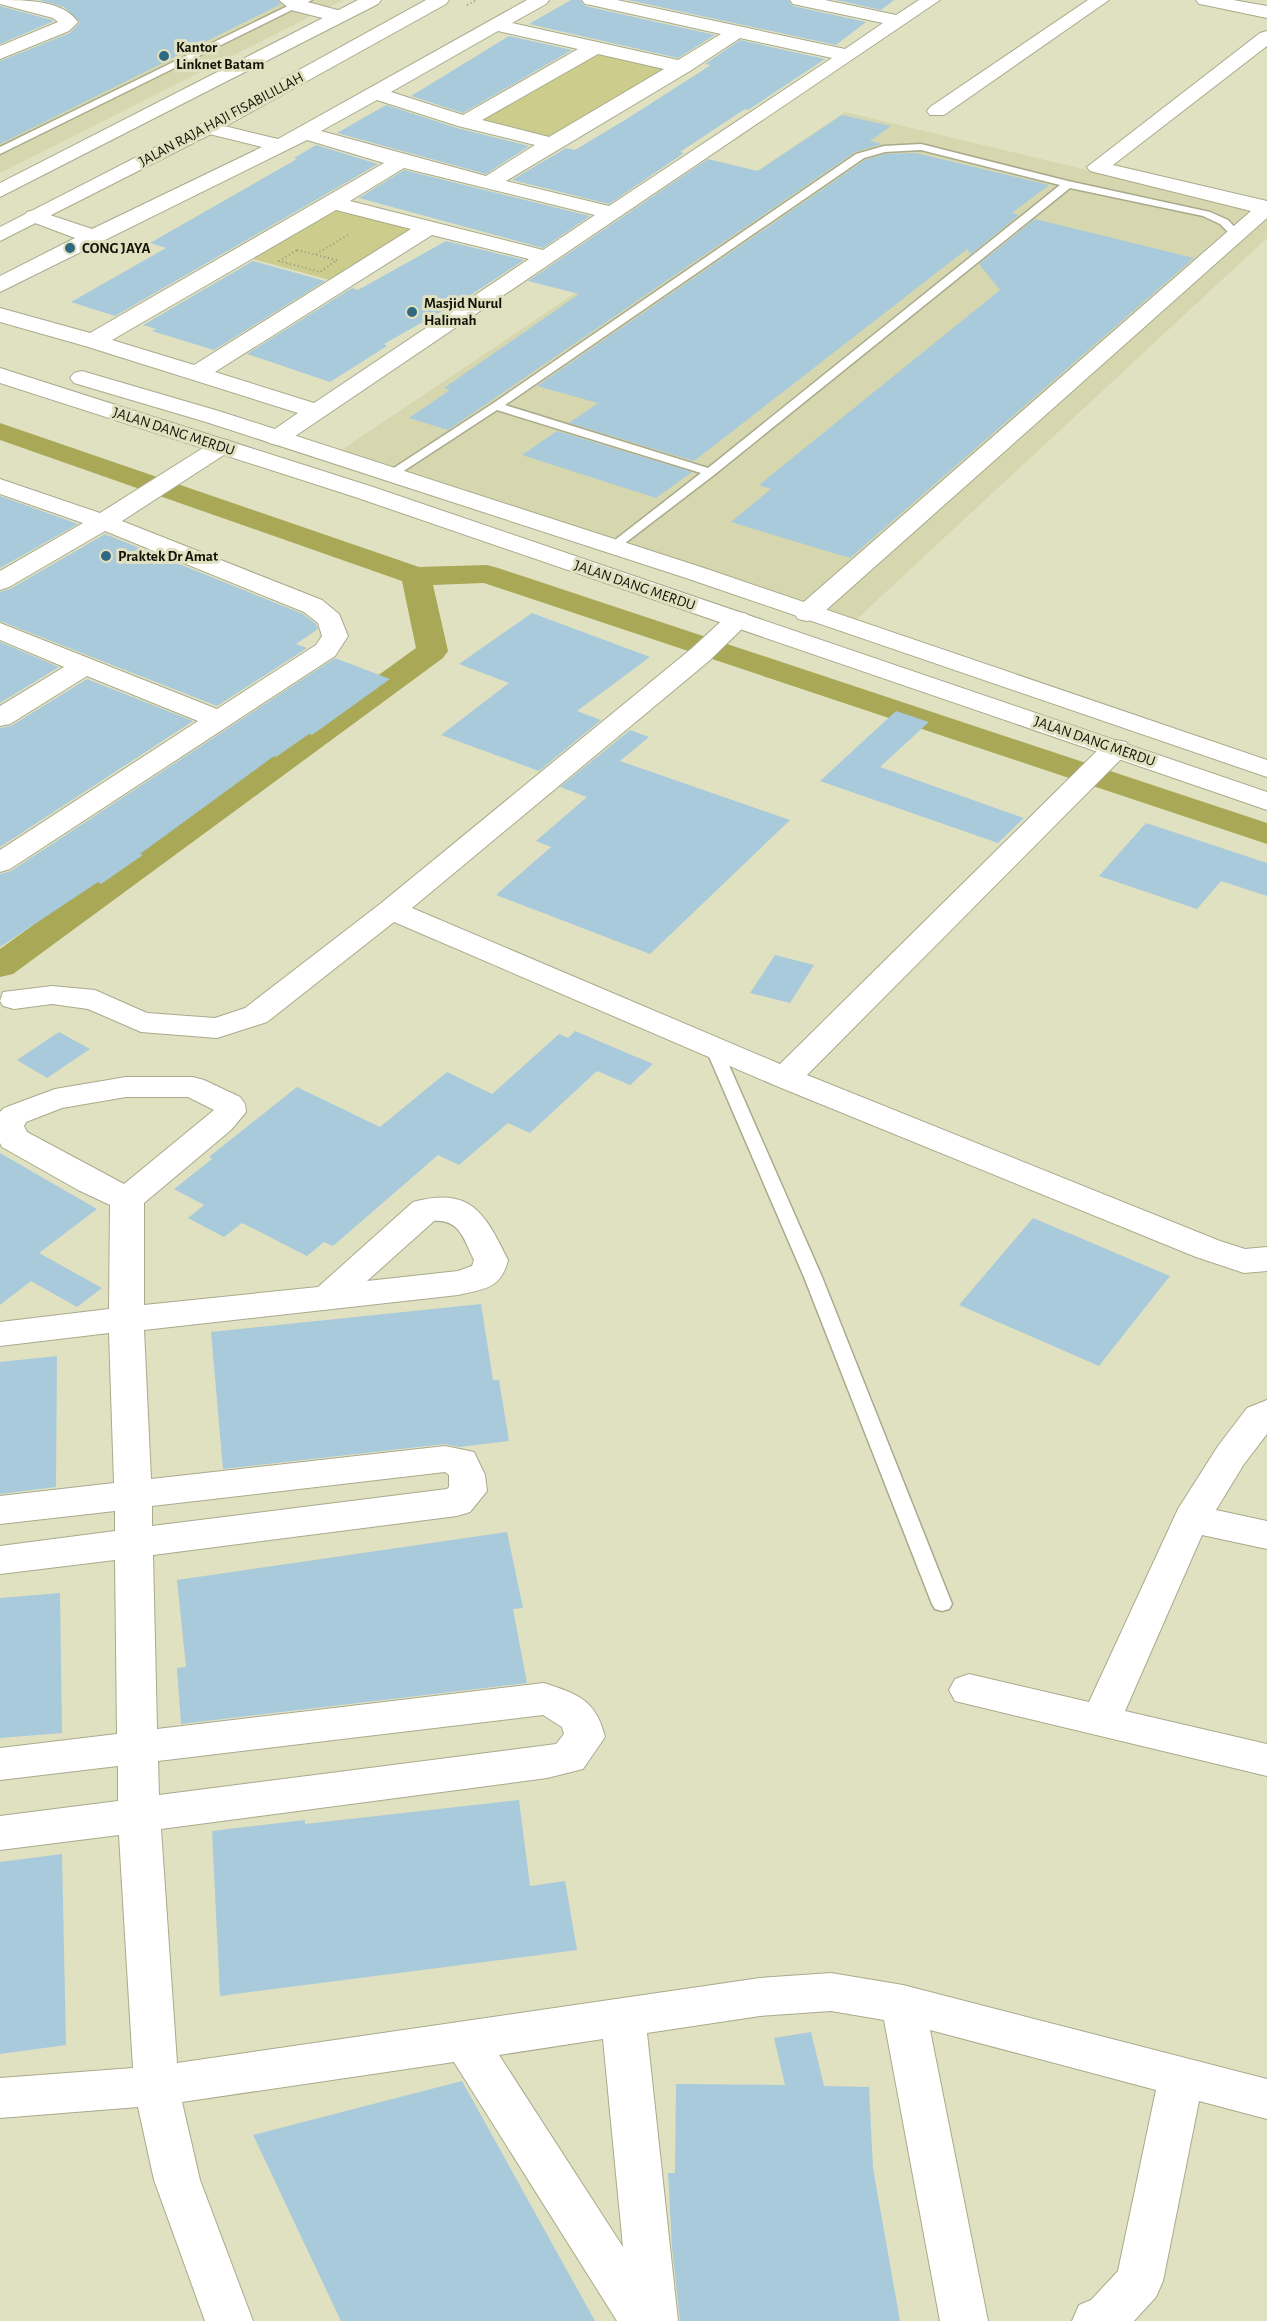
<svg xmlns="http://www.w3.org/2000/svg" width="1267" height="2321" font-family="'Alegreya Sans',sans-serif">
<rect width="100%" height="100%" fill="#e0e1c1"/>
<!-- built -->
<g fill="#d6d7af">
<polygon points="218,0 343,0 0,173 0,104"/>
<polygon points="845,112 1267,213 1267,238 845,630 340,451"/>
</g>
<!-- green -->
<g fill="#cccd8c">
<polygon points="596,47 683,67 550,143 465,122"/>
<polygon points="333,203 428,228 340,283 242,256"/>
</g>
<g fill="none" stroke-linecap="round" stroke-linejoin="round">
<!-- canal -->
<polygon fill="#a8a857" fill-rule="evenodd" points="0,423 419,567 487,565 498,568 1267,823 1267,844 484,583 433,585 448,651 443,658 13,974 0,977 0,949 416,648 402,581 0,440"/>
</g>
<!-- building -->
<g fill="#a9cadb">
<polygon points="39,0 277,0 281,4 0,144 0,61 70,33 80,22 64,7"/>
<polygon points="571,0 580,0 585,6 715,35 678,58 529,24"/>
<polygon points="628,0 788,0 793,6 866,22 836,45"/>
<polygon points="836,0 894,0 881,10"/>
<polygon points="0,6 52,20 54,21 0,44"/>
<polygon points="509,36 572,50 463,113 411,96"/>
<polygon points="740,40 825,59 748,110 745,109 680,152 684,153 609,204 512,180 566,148 575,150 625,120 711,65 705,64"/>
<polygon points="386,105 457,128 529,146 486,174 337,133"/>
<polygon points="842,115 891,126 870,141 882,144 855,152 448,430 409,418 450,390 444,388 579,294 528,281 708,159 758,171"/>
<polygon points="316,145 378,164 115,316 71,302 166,248 150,243 297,159 294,158"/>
<polygon points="916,153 1049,185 1012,213 1019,215 971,254 967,249 694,461 569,423 598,403 537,386 865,160 885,154"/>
<polygon points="404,170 590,216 543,248 359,198"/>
<polygon points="1035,219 1194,258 850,558 731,522 771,489 759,485 1000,290 979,264"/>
<polygon points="446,241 524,260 472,294 384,344 387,346 330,382 247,354 352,288 358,290"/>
<polygon points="253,261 325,281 214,350 152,331 156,329 143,325"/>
<polygon points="557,431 692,472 656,498 522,455"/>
<polygon points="0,496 78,524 0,568"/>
<polygon points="105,534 303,614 316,624 318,629 296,644 307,648 217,706 0,621 0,592 10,589"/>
<polygon points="532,613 650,657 577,711 601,720 539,771 441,735 509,683 459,664"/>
<polygon points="0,642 59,667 0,703"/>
<polygon points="335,658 390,679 312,735 309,734 276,757 274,756 140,854 143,855 101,884 98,882 0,947 0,874 11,871"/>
<polygon points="87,679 193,721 0,847 0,728 11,726"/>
<polygon points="896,711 929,722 880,767 1024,818 998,843 820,781"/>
<polygon points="630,730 649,737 620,761 790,820 650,954 496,895 551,847 536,841 587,797 560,787"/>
<polygon points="1146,823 1267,863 1267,896 1221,881 1197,909 1099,876"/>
<polygon points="775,955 814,965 790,1003 750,993"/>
<polygon points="575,1031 653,1064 630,1085 597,1071 530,1133 508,1123 459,1165 438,1155 333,1246 324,1242 307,1256 242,1223 224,1237 188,1218 204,1205 174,1189 212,1159 209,1157 297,1087 380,1127 447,1072 492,1094 559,1034 568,1038"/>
<polygon points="59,1032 90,1049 47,1078 17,1060"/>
<polygon points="0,1153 97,1209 39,1253 102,1288 77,1307 31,1281 0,1305"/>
<polygon points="1033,1218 1170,1276 1099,1366 959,1305"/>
<polygon points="481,1304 493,1380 499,1380 509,1441 459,1447 445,1444 223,1469 211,1332"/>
<polygon points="57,1356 56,1487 0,1494 0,1362"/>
<polygon points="507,1532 523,1608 513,1609 527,1683 181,1724 177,1668 186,1667 177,1580"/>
<polygon points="60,1593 62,1733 0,1738 0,1598"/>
<polygon points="519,1800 530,1886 565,1881 577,1950 220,1996 212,1831 305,1820 305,1824"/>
<polygon points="62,1854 66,2045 0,2054 0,1862"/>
<polygon points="811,2032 824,2086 869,2087 873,2168 900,2321 680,2321 672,2247 668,2173 675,2173 676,2084 785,2085 774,2038"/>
<polygon points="462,2081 595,2321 341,2321 253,2135"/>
</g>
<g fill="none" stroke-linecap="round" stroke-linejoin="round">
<!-- service casing -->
<g stroke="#a9aa8b" stroke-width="3">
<g id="service">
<polygon points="300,0 312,0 0,154 0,147"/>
<path d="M921,144L1068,181L1210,212L1228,220L1241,234L1240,236H1232L1220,224L1203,216L1070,188L714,475L616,550H608L606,547L701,473L497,410L393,478H385L383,475L492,404L856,154L884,146ZM921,150L1060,185L708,468L505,405L864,158L885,152Z"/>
<polygon points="713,1042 721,1047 822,1277 952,1604 949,1609 942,1611 935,1609 932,1604 804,1277 705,1047"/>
</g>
</g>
<!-- minor casing -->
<g stroke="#a9aa8b" stroke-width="2">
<g id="minor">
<path d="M0,0C25,0 63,0 78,22L69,31L0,59V46L58,22L53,18L0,4Z"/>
<polygon points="279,0 300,0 345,12 347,16 345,20 338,22 291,10"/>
<path d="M527,0H549L546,4L512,23L678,60L721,34L591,5L585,4L582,0H617L845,49L883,23L793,4L790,0H825L896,15L919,0H940L285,443L277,445L269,443L265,438L269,433L298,413L85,346L0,322V308L90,333L384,163L307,140L0,292V276L75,238L27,220L24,216L27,212L34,210L41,212L92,229L262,147L201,132L198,128L201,124L208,122L278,139ZM498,31L578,49L463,115L391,92ZM740,38L832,58L609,206L506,181L690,71ZM598,54L664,69L549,137L482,120ZM377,100L458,126L535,145L486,176L321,131ZM404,168L595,215L543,250L350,201ZM336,210L411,229L194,365L112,340ZM432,235L529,259L314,403L215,372Z"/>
<polygon points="1088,0 1109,0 944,115 930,115 927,111 930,107"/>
<polygon points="1196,0 1233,0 1267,6 1267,18 1205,5 1199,4"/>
<polygon points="1267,31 1267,46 1113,165 1267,201 1267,218 816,619 807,621 798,619 794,613 798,607 1251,211 1090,171 1087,167 1260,33"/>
<polygon points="222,439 230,441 234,446 230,451 122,521 322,600 339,614 348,636 335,656 10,869 0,872 0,850 198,721 87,676 10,724 0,726 0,706 64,667 0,640 0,623 217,709 316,645 322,636 318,623 304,612 105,531 9,587 0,590 0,571 83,523 0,494 0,479 100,513 214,441"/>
<polygon points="738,612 747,614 751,620 709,661 412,908 780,1064 1106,742 1116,740 1126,742 1130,748 1126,754 807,1075 1220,1241 1245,1249 1267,1247 1267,1271 1244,1273 1196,1257 774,1085 394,922 267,1022 217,1038 141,1032 88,1009 52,1004 14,1009 3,1006 0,1001 3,992 52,986 95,990 147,1013 215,1018 245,1008 380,904 691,649 729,614"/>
<path d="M126,1077H193L204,1080L240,1097L245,1104L246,1112L231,1130L144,1203V1305L318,1287L413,1202C472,1186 485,1214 508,1260C501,1289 484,1289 458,1295L144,1330L151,1479L445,1446L474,1452L485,1475L487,1491L470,1512L457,1516L153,1555L157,1729L544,1683C578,1694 596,1700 605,1737L583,1769L547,1778L161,1829L177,2063L760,1978L831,1973L903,1985L1267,2079V2119L1199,2101L1163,2281L1156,2297L1134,2321H1072L1079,2305L1091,2300L1118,2271L1156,2090L930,2030L988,2321H940L884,2020L831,2011L760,2016L647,2033L678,2321H617L454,2062L182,2102L200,2180L253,2321H205L154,2180L138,2107L0,2118V2078L133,2068L119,1835L0,1850V1816L118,1801V1766L0,1780V1748L117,1734L115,1560L0,1574V1546L115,1531V1511L0,1524V1496L114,1483L109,1333L0,1346V1322L109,1309L110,1205L78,1190L2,1147L0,1143V1112L4,1108L55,1089ZM126,1097H188L214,1110L124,1184L27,1132L24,1126L26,1122L62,1108ZM434,1221C460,1219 464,1240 474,1260L472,1266L458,1271L367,1281ZM445,1472L449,1475V1487L447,1489L152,1526V1506ZM543,1715L562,1727L564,1734L556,1744L159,1795L158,1761ZM603,2039L623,2247L499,2055Z"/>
<polygon points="1267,1400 1267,1434 1244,1464 1216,1510 1267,1521 1267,1549 1202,1535 1125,1711 1267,1744 1267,1776 955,1701 949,1690 955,1679 969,1674 1089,1702 1178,1509 1218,1446 1247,1408"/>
</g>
</g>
<!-- secondary casing -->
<g stroke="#a9aa8b" stroke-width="2">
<g id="secondary">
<polygon points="0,368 373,487 1267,792 1267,810 355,497 0,383"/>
<polygon points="82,371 222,412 704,568 1267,760 1267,777 686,578 206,422 74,383 70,378 74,373"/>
</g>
</g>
<!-- primary casing -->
<g stroke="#a9aa8b" stroke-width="2">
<g id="primary">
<polygon points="358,0 381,0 378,4 0,197 0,183"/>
<polygon points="426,0 449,0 446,4 215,132 0,241 0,227 201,124"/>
</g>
</g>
<!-- path -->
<g stroke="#97987f" stroke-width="2" stroke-dasharray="1 3" stroke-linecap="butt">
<polyline points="467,5 477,0"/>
<polygon points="297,250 337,260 320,272 279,261"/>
<polyline points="316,254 348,235"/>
</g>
<!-- service -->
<use href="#service" fill="#fff" fill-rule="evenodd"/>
<!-- minor -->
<use href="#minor" fill="#fff" fill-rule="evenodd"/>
<!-- secondary -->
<use href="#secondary" fill="#fff" fill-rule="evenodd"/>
<!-- primary -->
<use href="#primary" fill="#fff" fill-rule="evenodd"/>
</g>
<!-- markers -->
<g fill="#306882" stroke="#e0e1c1" stroke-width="2">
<circle cx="164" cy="56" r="6"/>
<circle cx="70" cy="248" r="6"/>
<circle cx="412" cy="312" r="6"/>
<circle cx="106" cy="556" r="6"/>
</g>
<g text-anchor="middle" stroke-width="6" stroke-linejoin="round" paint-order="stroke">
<!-- far-poi labels -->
<g font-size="15" font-weight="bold" fill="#131308" stroke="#e0e1c1" text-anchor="start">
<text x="176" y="52">Kantor<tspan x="176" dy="17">Linknet Batam</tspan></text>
<text x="82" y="253">CONG JAYA</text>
<text x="424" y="308">Masjid Nurul<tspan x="424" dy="17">Halimah</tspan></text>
<text x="118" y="561">Praktek Dr Amat</text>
</g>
<!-- far-street labels -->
<g font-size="15" fill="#131308" stroke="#e0e1c1">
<text transform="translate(221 119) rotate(-28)" y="5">JALAN RAJA HAJI FISABILILLAH</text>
<text transform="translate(174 431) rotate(18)" y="5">JALAN DANG MERDU</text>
<text transform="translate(635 585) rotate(19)" y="5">JALAN DANG MERDU</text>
<text transform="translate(1095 741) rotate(19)" y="5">JALAN DANG MERDU</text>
</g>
</g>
</svg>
